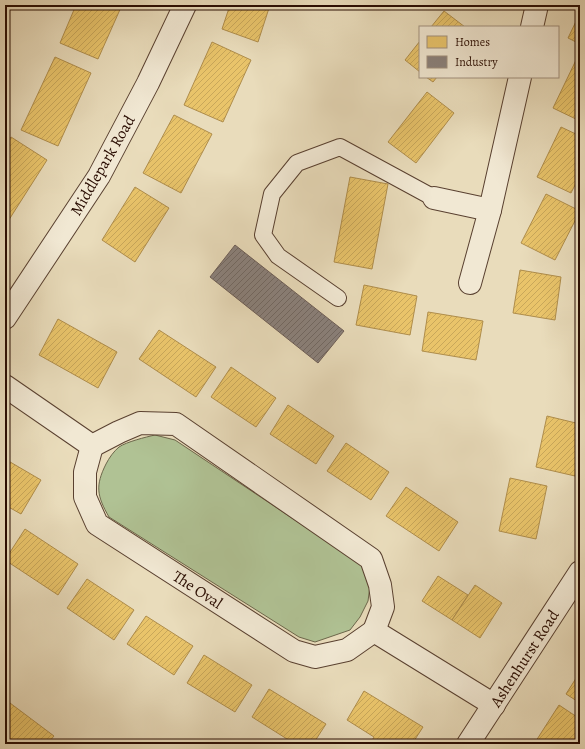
<svg xmlns="http://www.w3.org/2000/svg" width="585" height="749" font-family="Alegreya,serif">
<defs>
<pattern id="homes-hatch" width="6" height="6" patternUnits="userSpaceOnUse"><rect width="6" height="6" fill="#e9c46a"/><path d="M-1 1l2-2M0 6l6-6M5 7l2-2" fill="none" stroke="#c8a75a"/></pattern>
<pattern id="industry-hatch" width="6" height="6" patternUnits="userSpaceOnUse"><rect width="6" height="6" fill="#8a817c"/><path d="M-1 1l2-2M0 6l6-6M5 7l2-2" fill="none" stroke="#716863"/></pattern>
</defs>
<rect width="100%" height="100%" fill="#e9dcbb"/>
<filter id="stains"><feTurbulence type="fractalNoise" baseFrequency=".005" numOctaves="4"/><feColorMatrix values="0 0 0 0 .2 0 0 0 0 .09 0 0 0 0 .02 0 0 0 .5 -.17"/></filter>
<radialGradient id="worn" r=".72"><stop offset=".6" stop-color="#630" stop-opacity="0"/><stop offset="1" stop-color="#630" stop-opacity=".3"/></radialGradient>
<!-- green -->
<path fill="#b0c294" stroke="#6c674b" d="M155,435L175,440L364,566L370,586L368,601L360,617L350,630L315,642L299,637L109,517C97,496 95,486 106,464C109,458 114,451 119,447C126,442 146,437 155,435Z"/>
<!-- homes -->
<g fill="url(#homes-hatch)" stroke="#af8d4b">
<polygon points="76,5 122,5 98,59 60,43"/>
<polygon points="230,5 270,5 258,42 222,29"/>
<polygon points="444,11 465,27 431,27"/>
<polygon points="580,13 580,44 568,38"/>
<polygon points="420,41 420,72 405,60"/>
<polygon points="212,42 251,60 223,122 184,105"/>
<polygon points="55,57 91,73 58,146 21,130"/>
<polygon points="577,58 580,59 580,121 553,108"/>
<polygon points="426,77 437,77 433,82"/>
<polygon points="427,92 454,113 416,163 388,142"/>
<polygon points="174,115 212,134 181,193 143,173"/>
<polygon points="561,127 580,136 580,175 571,193 537,177"/>
<polygon points="11,137 47,160 5,226 5,147"/>
<polygon points="350,177 388,184 372,269 334,262"/>
<polygon points="135,187 169,208 135,262 102,240"/>
<polygon points="546,194 580,211 555,260 521,243"/>
<polygon points="520,270 561,277 555,320 513,313"/>
<polygon points="364,285 417,296 410,335 356,325"/>
<polygon points="428,312 483,321 476,360 422,351"/>
<polygon points="58,319 117,352 98,388 39,355"/>
<polygon points="159,330 216,367 196,397 139,359"/>
<polygon points="231,367 276,398 256,427 211,397"/>
<polygon points="580,390 580,406 576,405"/>
<polygon points="288,405 334,436 316,464 270,434"/>
<polygon points="547,416 580,424 580,452 575,476 536,467"/>
<polygon points="346,443 389,472 371,500 327,471"/>
<polygon points="5,459 41,480 21,514 5,505"/>
<polygon points="510,478 547,486 536,539 499,531"/>
<polygon points="406,487 458,522 439,551 386,516"/>
<polygon points="25,529 78,564 58,595 5,560"/>
<polygon points="438,576 468,595 452,620 422,601"/>
<polygon points="87,579 134,610 114,640 67,608"/>
<polygon points="475,585 502,603 480,638 452,620"/>
<polygon points="146,616 193,646 174,675 127,644"/>
<polygon points="204,655 252,685 235,712 187,683"/>
<polygon points="580,672 580,703 566,694"/>
<polygon points="269,689 326,724 313,744 295,744 252,717"/>
<polygon points="364,691 423,727 412,744 370,744 374,737 347,720"/>
<polygon points="10,703 54,736 47,744 6,744 5,743 5,709"/>
<polygon points="559,705 580,719 580,738 576,744 534,744"/>
</g>
<!-- industry -->
<polygon fill="url(#industry-hatch)" stroke="#6d5e57" points="235,245 344,331 318,363 210,277"/>
<g fill="none" stroke-linecap="round" stroke-linejoin="round">
<!-- service casing -->
<g stroke="#594030" stroke-width="18">
<polyline id="service" points="338,298 278,256 263,235 272,194 297,163 340,147 434,198"/>
</g>
<!-- minor casing -->
<g stroke="#594030" stroke-width="24">
<g id="minor">
<polyline points="532,27 537,5"/>
<polyline points="434,198 490,210"/>
<polyline points="470,283 490,210 520,77"/>
<polyline points="5,318 99,176 148,83 185,5"/>
<polyline points="5,386 92,446 119,432 140,423 176,424 371,559 380,585 383,607 374,631 494,705"/>
<polyline points="92,446 85,472 85,497 97,524 294,651 315,657 347,650 374,631"/>
<polyline points="468,744 580,572"/>
</g>
</g>
<!-- service -->
<use href="#service" stroke="#f1e8d3" stroke-width="16"/>
<!-- minor -->
<use href="#minor" stroke="#f1e8d3" stroke-width="22"/>
</g>
<g text-anchor="middle" stroke-width="4" stroke-linejoin="round" paint-order="stroke">
<!-- street labels -->
<g font-size="16" fill="#290c02" stroke="#f1e8d3">
<text transform="translate(102 165) rotate(-60)" y="6">Middlepark Road</text>
<text transform="translate(198 589) rotate(33)" y="6">The Oval</text>
<text transform="translate(524 658) rotate(-57)" y="6">Ashenhurst Road</text>
</g>
</g>
<!-- margin -->
<rect width="585" height="749" fill="none" stroke="#e9dcbb" stroke-width="20"/>
<rect x="6" y="6" width="573" height="737" fill="none" stroke="#290c02" stroke-width="2"/>
<rect x="10" y="10" width="565" height="729" fill="none" stroke="#290c02"/>
<!-- legend -->
<rect x="419" y="26" width="140" height="52" fill="#f1e8d3" stroke="#a1907f"/>
<rect x="427" y="36" width="20" height="12" fill="#e9c46a" stroke="#a1907f"/>
<text x="455" y="46" font-size="12" fill="#290c02">Homes</text>
<rect x="427" y="56" width="20" height="12" fill="#8a817c" stroke="#a1907f"/>
<text x="455" y="66" font-size="12" fill="#290c02">Industry</text>
<rect width="100%" height="100%" filter="url(#stains)"/>
<rect width="100%" height="100%" fill="url(#worn)"/>
</svg>
